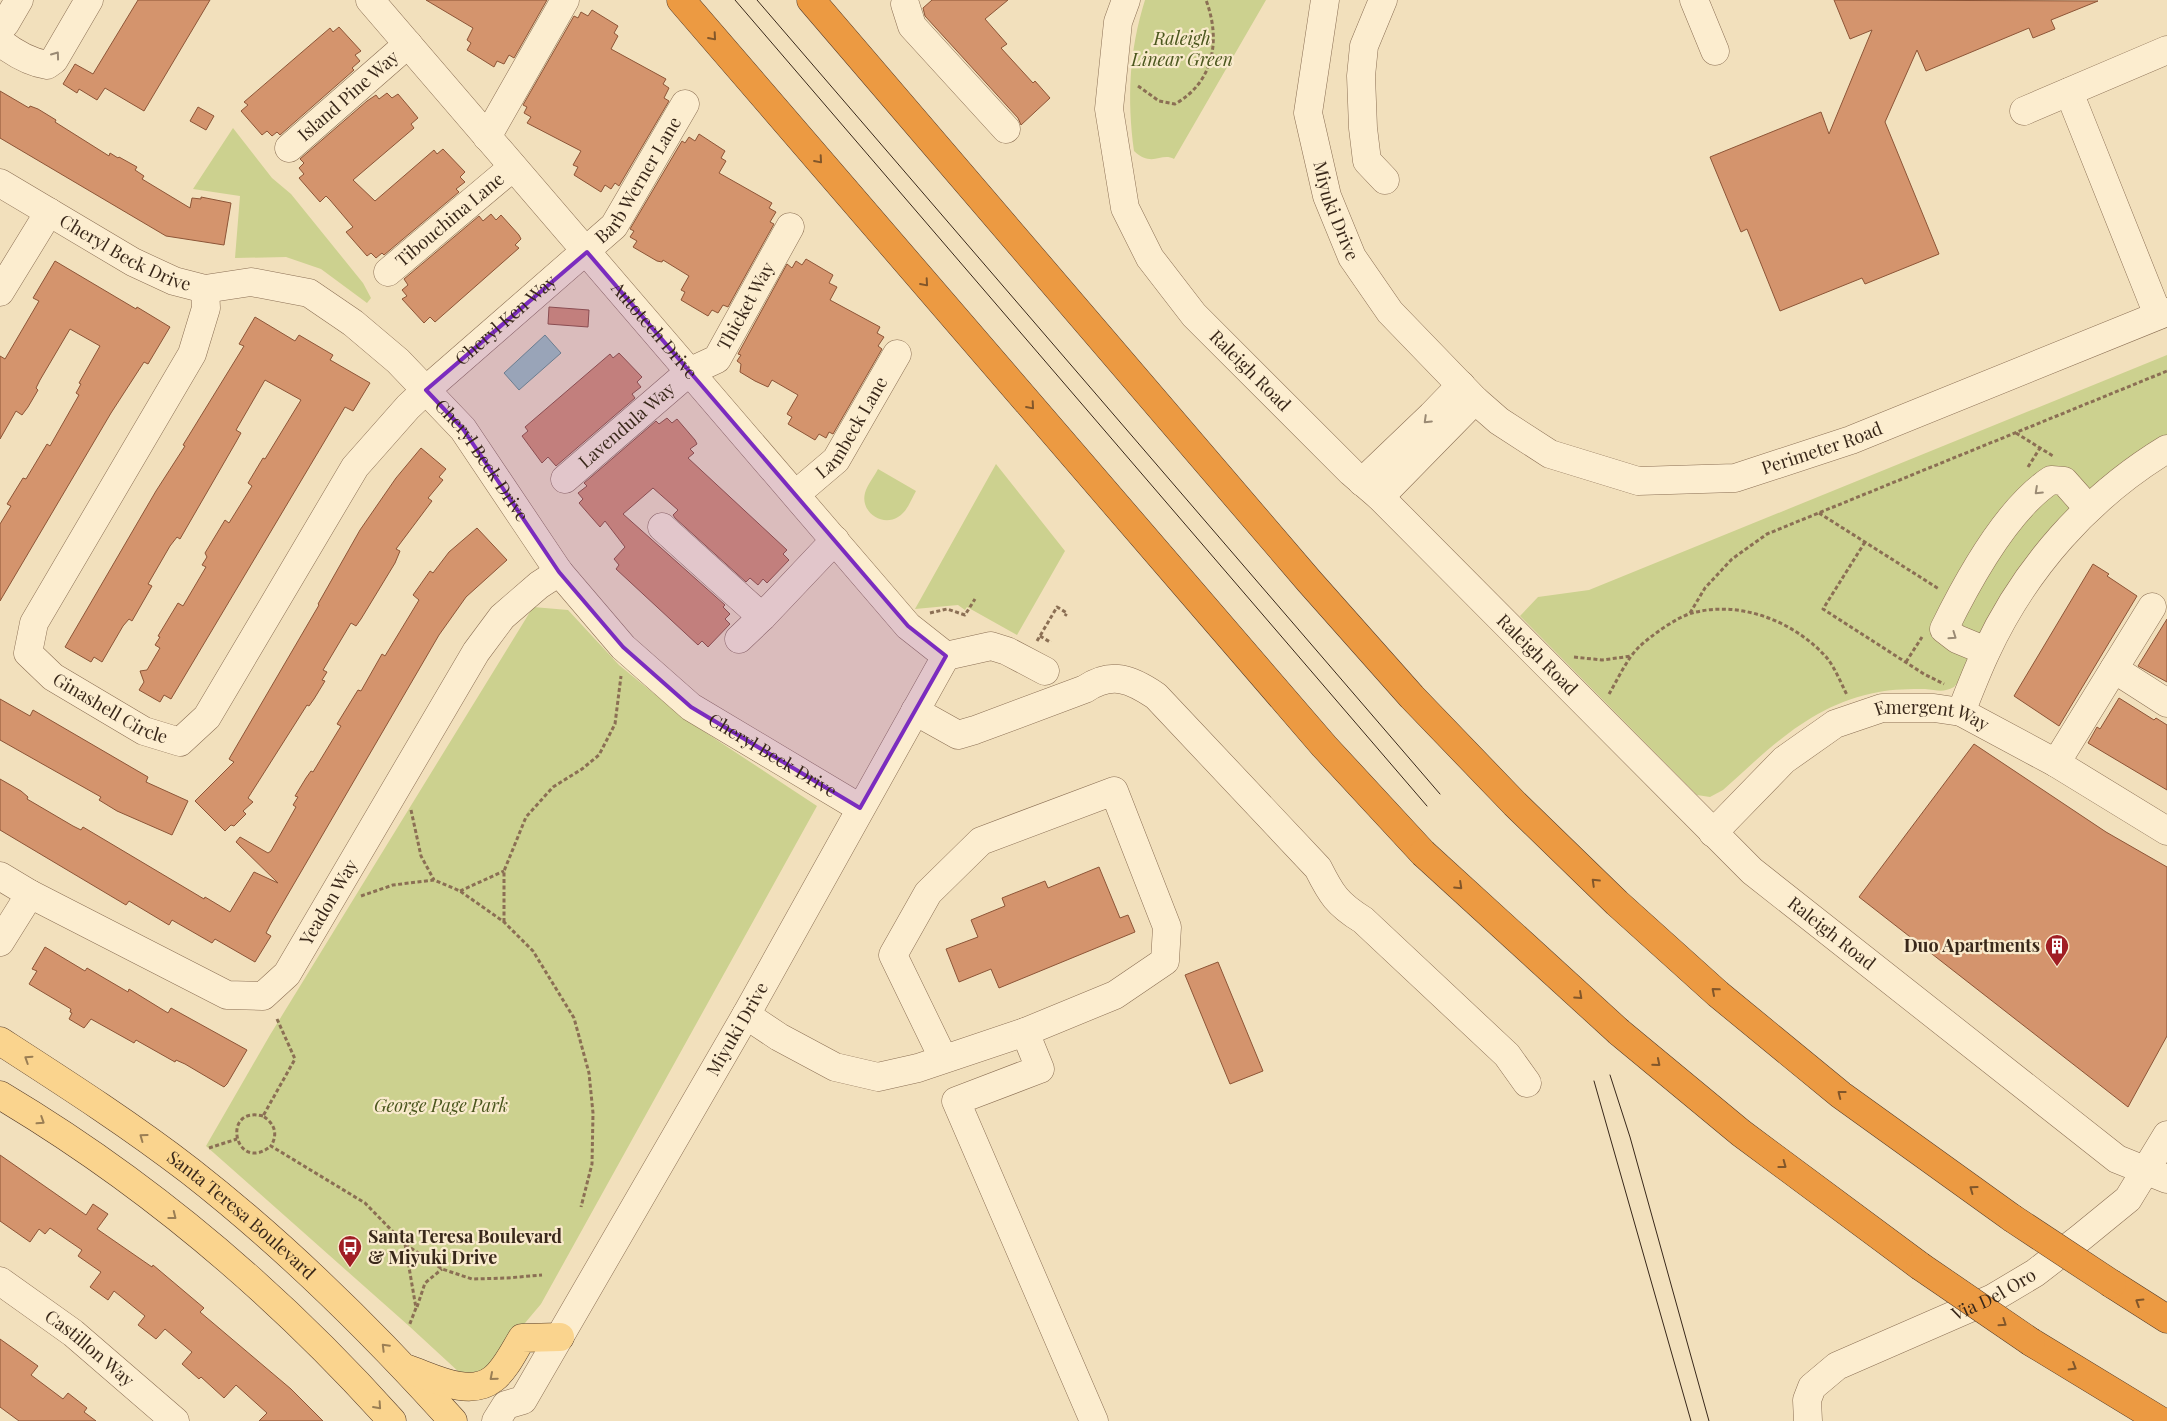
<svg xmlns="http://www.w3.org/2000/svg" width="2167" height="1421" font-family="'Playfair Display',serif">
<rect width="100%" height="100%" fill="#f2e0bc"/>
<!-- green -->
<g fill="#ccd18f">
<path d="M1145,0H1266L1174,159C1161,152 1152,168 1134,151C1127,98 1129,51 1145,0Z"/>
<polygon points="233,128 272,178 291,194 363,283 371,298 367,303 321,269 286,257 235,258 240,196 193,189"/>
<path d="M2167,355V438L2151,448L1954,687C1943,693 1937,690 1925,689C1910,689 1893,689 1879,692C1812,704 1771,747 1723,790L1710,797L1697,795L1520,616L1538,597L1589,590Z"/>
<polygon points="996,464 1065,551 1017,635 967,607 965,610 958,605 915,609"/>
<path d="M878,469L916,491C911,500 907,512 898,517C882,527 860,512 865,493C867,485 874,477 878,469Z"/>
<polygon points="533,607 568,610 619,665 685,719 817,806 541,1304 473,1385 409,1326 206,1146 270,1035"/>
</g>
<!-- water -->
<polygon fill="#a0c2b7" stroke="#679185" points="545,335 561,353 519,390 504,373"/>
<!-- building -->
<g fill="#d4946d" stroke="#8d5537">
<polygon points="138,0 210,0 144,111 105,88 97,100 79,89 77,93 63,84 75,64 93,74"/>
<polygon points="426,0 547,0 514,58 509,55 504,64 497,61 494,67 467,50 471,43 467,40 473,28"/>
<polygon points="932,0 1008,0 985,19 1007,44 1001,48 1033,83 1035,81 1050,98 1021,125 1018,118 925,16 923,8"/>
<polygon points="1834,0 2098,1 2051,20 2055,29 2033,38 2029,28 1926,71 1917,50 1885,122 1939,254 1865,284 1862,278 1780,311 1747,229 1741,232 1710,157 1821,112 1829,134 1872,30 1850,39"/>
<polygon points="592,10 618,26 614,33 618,36 611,49 666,79 663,84 669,88 664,98 669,101 619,186 615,183 611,189 605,185 601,192 574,175 578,167 573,165 581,151 527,123 531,117 524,113 527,107 523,105 574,16 578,18 581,12 588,16"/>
<polygon points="339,27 361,51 355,55 360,61 352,68 354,70 280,135 277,132 272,136 267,131 262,135 241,111 248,105 244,102 330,28 333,32"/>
<polygon points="0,91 29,108 30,106 38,109 56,120 55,122 109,156 110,153 118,158 119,157 137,167 135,170 144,176 142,179 190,208 192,198 201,199 201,197 231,203 224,245 166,236 0,138"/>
<polygon points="387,93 392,98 398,94 409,107 418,118 411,124 414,128 353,180 375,201 434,150 437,154 443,149 465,172 460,177 465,182 456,189 459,192 384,255 382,253 376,258 371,253 367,256 346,232 353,227 330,200 326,196 320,202 299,178 304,174 299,168 304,163 300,159 367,101 376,95 379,99"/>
<polygon points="198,107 214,116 206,130 190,121"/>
<polygon points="699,134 725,151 721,158 726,161 719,173 772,203 769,208 776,212 770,222 774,224 728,307 723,305 718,313 712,310 708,316 681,300 685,292 681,290 689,276 663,260 662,262 657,261 633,247 637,241 630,237 634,231 630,229 682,141 685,143 689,137 695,141"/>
<polygon points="491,214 496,220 501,215 519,235 521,239 515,245 519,248 435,322 430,317 424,323 402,299 407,296 402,290 408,285 404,279 479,216 483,221"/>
<polygon points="806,259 833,275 829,283 837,287 830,300 880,327 877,333 884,337 878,346 882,349 833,434 829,432 826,438 819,434 815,440 788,424 792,417 787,414 798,395 772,380 768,387 755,381 740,372 741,364 737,361 741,355 738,354 787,264 792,268 796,261 802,265"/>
<polygon points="55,261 136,309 137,307 170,327 148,364 144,362 111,413 0,601 0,524 11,506 7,504 23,478 26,479 47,444 50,446 79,395 76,393 81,384 79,383 100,346 70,329 40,380 36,388 38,390 28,407 22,415 16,411 0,439 0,356 5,359 39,301 33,298"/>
<polygon points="549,307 589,310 588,327 548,324"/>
<polygon points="255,317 295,341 299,335 333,355 330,360 332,361 370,383 353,411 345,407 171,699 164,695 160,702 139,690 144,682 140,671 147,670 160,648 155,645 160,637 158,636 178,603 183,606 206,567 202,565 207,557 205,553 225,520 229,523 252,486 248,483 263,458 265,459 301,400 265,380 236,430 241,433 236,442 180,539 177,537 170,546 148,584 152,586 132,621 129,619 123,626 102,662 94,657 91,662 65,647 156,491 185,446 183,445 244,346 239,344"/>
<polygon points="619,353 642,377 637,382 641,387 632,394 635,398 556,466 548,457 542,463 522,436 528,431 525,427 610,354 613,358"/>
<polygon points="667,418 672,423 677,419 695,440 697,444 690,449 694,453 688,458 787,550 783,554 789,560 767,583 763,579 758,585 750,578 746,582 675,518 673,515 678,510 653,488 623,514 725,605 723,607 730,614 725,619 730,624 708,647 702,641 698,645 616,569 619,565 614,559 625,547 605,521 600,527 579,503 583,499 578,493 587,486 584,483 656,421 659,424"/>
<polygon points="421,448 446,469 439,477 443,480 428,498 432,501 396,549 400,551 395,563 361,619 356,626 351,623 323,670 327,672 322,680 325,681 314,699 309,706 307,705 248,798 253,802 243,811 246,814 234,826 231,825 225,831 195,801 234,762 229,759 319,605 318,604 360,530 396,478"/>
<polygon points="477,528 507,560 466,597 439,635 270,925 266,933 271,936 255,962 215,939 212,943 172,920 169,925 129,901 126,905 0,830 0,779 21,791 28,797 27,799 73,826 81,830 83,827 204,899 205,897 230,912 254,872 278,883 236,842 240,837 268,853 271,851 296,807 293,805 298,797 295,796 306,778 311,771 313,772 341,726 337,724 358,690 361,691 382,654 385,656 419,600 413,595 418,588 430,571 433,573 449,552"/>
<polygon points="2093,564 2109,574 2107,576 2137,596 2059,726 2014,696"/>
<polygon points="2167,619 2167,682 2138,666"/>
<polygon points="2119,698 2154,720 2156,718 2167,725 2167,790 2088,743 2097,727 2100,729"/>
<polygon points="0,699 30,716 33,710 148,777 146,782 188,801 172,835 117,811 99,800 101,797 0,740"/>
<polygon points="1974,744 2106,832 2167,867 2167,1036 2128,1107 1859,897"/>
<polygon points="1099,867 1120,918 1128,915 1135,932 999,988 991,969 959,982 946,949 978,937 971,920 1005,906 1002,898 1045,881 1048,888"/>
<polygon points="45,947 85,971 87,968 128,992 129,989 168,1013 171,1008 247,1050 227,1084 224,1087 185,1064 176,1060 175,1062 136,1040 134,1043 91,1019 84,1028 69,1019 72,1013 70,1012 71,1009 29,984 37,971 32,969"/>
<polygon points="1218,962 1263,1071 1230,1084 1185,975"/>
<polygon points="0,1155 86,1215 93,1204 108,1214 97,1229 152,1267 153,1265 204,1308 200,1312 291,1389 323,1421 259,1421 267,1413 236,1385 224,1398 201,1377 199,1379 182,1364 192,1352 165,1329 156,1339 138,1325 145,1316 114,1291 108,1300 90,1287 101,1272 78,1256 82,1250 50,1228 45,1234 39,1229 30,1242 0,1221"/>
<polygon points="0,1339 38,1366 31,1375 63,1399 68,1393 87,1408 84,1412 96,1421 19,1421 0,1407"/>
</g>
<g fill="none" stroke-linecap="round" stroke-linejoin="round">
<!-- minor casing -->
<g stroke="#8b6f54" stroke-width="29">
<g id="minor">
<path id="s1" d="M370,0L908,626L946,656"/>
<path id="s2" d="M1126,0L1118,22L1109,109L1125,208L1150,258L1194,315L1351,472L1380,497L1752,871L2117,1159L2167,1179"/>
<path id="s3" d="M1325,0L1308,113L1327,196L1352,257L1390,312L1475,400L1499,421L1550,454L1638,481L1735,478L1851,440L2167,312"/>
<polyline points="1383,0 1364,46 1361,76 1363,128 1367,161 1385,180"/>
<polyline points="1694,0 1715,51"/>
<polyline points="905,4 912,26 1006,129"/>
<polyline points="0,26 5,24 19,0"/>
<path d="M0,42C14,53 29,62 47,65L54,60L89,0"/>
<polyline points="2069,92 2158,315"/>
<polyline points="2024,111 2167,50"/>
<polyline points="487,137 565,0"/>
<path id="s4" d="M289,148L408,44"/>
<path id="s5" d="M0,183L133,262L174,281L205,289L251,282L309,293L353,323L398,361L463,429L559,572L623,647L691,707L860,808"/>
<path id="s6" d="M388,272L513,167"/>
<path id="s7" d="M205,289L206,308L192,354L34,623L28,653L53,677L144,731L180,742L207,717L355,467L408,407L426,390L614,226L685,104"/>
<polyline points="0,292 49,212"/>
<path id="s8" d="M565,479L689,372L717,359L790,227"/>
<polyline points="1362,482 1432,415 1461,385"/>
<path id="s9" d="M796,494L836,460L897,354"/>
<polyline points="1380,497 1475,400"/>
<polyline points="662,527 762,617"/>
<polyline points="739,639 762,617 835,540"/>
<path d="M1986,651L1957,639L1944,629C1967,582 2007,509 2051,480L2064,481L2088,508"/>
<polyline points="946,656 991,646 1007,651 1045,671"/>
<polyline points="2114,669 2167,703"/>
<path d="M915,711L958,735L975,730L1085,689C1112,671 1131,679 1156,696L1318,868C1331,894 1337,904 1363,920L1507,1055L1527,1083"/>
<path d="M1961,712C1969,692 1977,671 1986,652C2025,568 2088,497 2167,449"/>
<polyline points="2056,763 2152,607"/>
<path id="s10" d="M1713,833L1784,760L1835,724L1882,708H1934L1961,712L2056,763L2167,831"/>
<path id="s11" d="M0,876L30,894L227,995L263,996L287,974L476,652L502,617L539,585L559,572"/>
<polyline points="0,942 30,894"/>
<polyline points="746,1015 779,1037 835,1067 878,1077 918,1068 1025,1032 1115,995 1165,961 1167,927 1114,791 981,841 928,893 893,955 943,1058"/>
<polyline points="1025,1032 1040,1069 956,1101 1094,1421"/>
<path id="s12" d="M0,1281L73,1333L175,1421"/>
<path id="s13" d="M496,1421L506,1405L523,1400L746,1015L946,656"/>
<path id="s14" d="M1808,1421L1807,1400L1812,1387L1837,1366L1993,1298L2035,1273L2079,1239L2128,1199L2167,1135"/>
</g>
</g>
<!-- major casing -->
<g stroke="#583d29" stroke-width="29">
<g id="major">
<path id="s15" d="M0,1041C65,1083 129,1124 190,1171C286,1246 372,1331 453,1421"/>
<path d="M0,1095C146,1182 279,1295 392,1421"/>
<path d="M408,1369C432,1377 469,1398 493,1379C505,1370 514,1351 522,1338L560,1337"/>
</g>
</g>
<!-- highway casing -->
<g stroke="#583d29" stroke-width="29">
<g id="highway">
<polyline points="681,0 1324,746 1423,853"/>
<polyline points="811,0 1309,581 1412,697 1515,804 1617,903 1718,994 1841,1095 2012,1218"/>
<polyline points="1619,1032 1741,1133 1920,1266"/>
<polyline points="2112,1284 2167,1319"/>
<polyline points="2031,1342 2161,1421"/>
</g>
</g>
<!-- path -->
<g stroke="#8b6f54" stroke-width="3" stroke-dasharray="4 2.5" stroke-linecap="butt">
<path d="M1138,86L1159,101L1175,104C1214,82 1221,40 1206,0"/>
<polyline points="2016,433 2053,456"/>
<polyline points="2028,467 2040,448"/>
<polyline points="1819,513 1939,589"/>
<polyline points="1865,542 1823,609 1924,674 1944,684"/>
<polyline points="930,613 947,609 965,615 975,599"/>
<polyline points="1690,613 1705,588 1732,559 1767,534 2167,371"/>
<polyline points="1040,636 1050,642 1051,641"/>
<polyline points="1037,641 1057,607 1067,613 1065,616"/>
<polyline points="1574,657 1602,660 1632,656"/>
<polyline points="1906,662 1922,637"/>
<path d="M1609,694C1618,679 1627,658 1640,646C1652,635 1677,617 1692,613C1740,600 1794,621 1827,658C1835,668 1841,683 1847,695"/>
<polyline points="411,810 421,856 434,880"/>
<polyline points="460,891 504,871"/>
<polyline points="361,896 393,885 434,880 460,891 504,922 533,951 574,1018 589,1073 593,1113 592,1164 581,1207"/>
<polyline points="504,922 504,871 526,817 553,787 582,769 599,755 615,724 621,676"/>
<path d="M277,1019L295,1059L263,1116C275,1124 278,1134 271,1146L365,1203L405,1244L442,1269L472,1279L507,1278L542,1275"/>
<path d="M263,1116C220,1105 235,1175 271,1146"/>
<polyline points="209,1148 237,1139"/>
<polyline points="405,1244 416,1308 409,1326"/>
<polyline points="417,1307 425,1283 442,1269"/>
</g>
<!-- minor -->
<use href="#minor" stroke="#fcedcf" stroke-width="28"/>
<!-- major -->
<use href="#major" stroke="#fad48e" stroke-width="28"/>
<!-- highway -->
<use href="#highway" stroke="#ec9a42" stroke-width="28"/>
<!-- tram -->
<g stroke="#39281a" stroke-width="1">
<polyline points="735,0 1427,806"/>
<polyline points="757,0 1440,794"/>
<polyline points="1610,1075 1630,1137 1709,1421"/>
<polyline points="1594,1081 1691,1421"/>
</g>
<!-- highway-bridge casing -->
<g stroke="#583d29" stroke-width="29" stroke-linecap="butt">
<g id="highway-bridge">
<polyline points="1423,853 1619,1032"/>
<polyline points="2012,1218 2112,1284"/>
<polyline points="1920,1266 2031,1342"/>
</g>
</g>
<!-- highway-bridge -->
<use href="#highway-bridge" stroke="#ec9a42" stroke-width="28"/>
</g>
<!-- one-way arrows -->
<defs><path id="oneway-chevron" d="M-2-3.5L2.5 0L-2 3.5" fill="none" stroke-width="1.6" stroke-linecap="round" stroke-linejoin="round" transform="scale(1.25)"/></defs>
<g stroke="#81562a">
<use href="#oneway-chevron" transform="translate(713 37) rotate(49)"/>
<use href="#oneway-chevron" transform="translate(819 160) rotate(49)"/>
<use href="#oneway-chevron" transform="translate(925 283) rotate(49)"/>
<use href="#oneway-chevron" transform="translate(1031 406) rotate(49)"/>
<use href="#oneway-chevron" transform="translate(1595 882) rotate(-136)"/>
<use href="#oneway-chevron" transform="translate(1459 886) rotate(43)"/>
<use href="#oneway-chevron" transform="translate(1715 991) rotate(-139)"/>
<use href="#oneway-chevron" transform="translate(1579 996) rotate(42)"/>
<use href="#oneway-chevron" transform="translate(1657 1063) rotate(40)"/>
<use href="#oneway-chevron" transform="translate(1841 1094) rotate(-142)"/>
<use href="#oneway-chevron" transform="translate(1783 1165) rotate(37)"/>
<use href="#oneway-chevron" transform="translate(1973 1189) rotate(-144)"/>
<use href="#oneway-chevron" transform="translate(2139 1302) rotate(-148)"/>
<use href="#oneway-chevron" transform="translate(2003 1323) rotate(34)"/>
<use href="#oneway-chevron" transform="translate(2073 1367) rotate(31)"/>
</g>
<g stroke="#9a8a74">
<use href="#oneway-chevron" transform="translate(56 55) rotate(-54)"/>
<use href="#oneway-chevron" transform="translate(1427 420) rotate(136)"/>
<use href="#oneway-chevron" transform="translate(2038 491) rotate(137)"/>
<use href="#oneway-chevron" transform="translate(1953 636) rotate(35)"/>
</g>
<g stroke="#9a7e54">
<use href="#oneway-chevron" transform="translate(28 1059) rotate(-147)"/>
<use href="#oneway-chevron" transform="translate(41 1121) rotate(33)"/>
<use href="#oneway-chevron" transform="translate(143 1137) rotate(-144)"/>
<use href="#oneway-chevron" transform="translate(173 1216) rotate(38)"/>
<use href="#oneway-chevron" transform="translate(385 1347) rotate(-135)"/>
<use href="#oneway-chevron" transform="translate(493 1377) rotate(139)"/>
<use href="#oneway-chevron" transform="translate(378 1406) rotate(48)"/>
</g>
<!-- marked area -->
<path fill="#7b2cbf" fill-opacity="0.2" stroke="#7b2cbf" stroke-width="4" stroke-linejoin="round" d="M587,252L908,626L946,656L860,808L691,707L623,647L559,572L463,429L426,390Z"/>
<!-- icons -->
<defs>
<g id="building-pin" transform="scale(1.25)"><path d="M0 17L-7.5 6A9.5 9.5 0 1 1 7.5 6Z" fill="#a01e24" stroke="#f9eacc"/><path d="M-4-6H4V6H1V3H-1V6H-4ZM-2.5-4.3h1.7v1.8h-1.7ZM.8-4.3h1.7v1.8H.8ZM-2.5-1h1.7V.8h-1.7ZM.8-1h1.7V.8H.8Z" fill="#fff"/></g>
<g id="bus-pin" transform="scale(1.25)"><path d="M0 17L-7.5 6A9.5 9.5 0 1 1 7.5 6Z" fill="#a01e24" stroke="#f9eacc"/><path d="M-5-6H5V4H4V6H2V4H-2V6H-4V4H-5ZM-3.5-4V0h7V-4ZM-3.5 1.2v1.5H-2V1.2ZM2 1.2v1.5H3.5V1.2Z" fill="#fff"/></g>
</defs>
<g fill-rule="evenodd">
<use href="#building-pin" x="2057" y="946"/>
<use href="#bus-pin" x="350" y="1247"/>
</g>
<g text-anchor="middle" stroke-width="4.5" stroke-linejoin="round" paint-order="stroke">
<!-- park labels -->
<g font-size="18" font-style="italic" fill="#4b571e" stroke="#f9eacc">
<text x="1182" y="45">Raleigh<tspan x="1182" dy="21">Linear Green</tspan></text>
<text x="441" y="1112">George Page Park</text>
</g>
<!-- street labels -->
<g font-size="18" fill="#39281a" stroke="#f9eacc">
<text dy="6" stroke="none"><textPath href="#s4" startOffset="79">Island Pine Way</textPath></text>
<text dy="6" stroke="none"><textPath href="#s7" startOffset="1321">Barb Werner Lane</textPath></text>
<text dy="6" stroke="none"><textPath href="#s3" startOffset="216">Miyuki Drive</textPath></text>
<text dy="6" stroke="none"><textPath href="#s6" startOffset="81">Tibouchina Lane</textPath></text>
<text dy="6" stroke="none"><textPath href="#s5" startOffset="144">Cheryl Beck Drive</textPath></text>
<text dy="6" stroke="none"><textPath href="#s8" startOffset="255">Thicket Way</textPath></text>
<text dy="6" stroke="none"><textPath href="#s7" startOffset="1126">Cheryl Ken Way</textPath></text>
<text dy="6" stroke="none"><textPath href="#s1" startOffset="436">Autotech Drive</textPath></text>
<text dy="6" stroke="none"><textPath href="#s2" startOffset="418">Raleigh Road</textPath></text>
<text dy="6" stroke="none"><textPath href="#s8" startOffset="82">Lavendula Way</textPath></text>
<text dy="6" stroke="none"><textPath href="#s9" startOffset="88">Lambeck Lane</textPath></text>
<text dy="6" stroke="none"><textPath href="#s3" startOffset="828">Perimeter Road</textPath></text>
<text dy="6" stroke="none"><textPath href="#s5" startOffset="580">Cheryl Beck Drive</textPath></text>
<text dy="6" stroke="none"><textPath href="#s2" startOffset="822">Raleigh Road</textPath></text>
<text dy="6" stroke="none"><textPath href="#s7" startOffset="510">Ginashell Circle</textPath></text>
<text dy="6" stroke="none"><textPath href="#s10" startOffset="265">Emergent Way</textPath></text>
<text dy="6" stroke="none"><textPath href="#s5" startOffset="1000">Cheryl Beck Drive</textPath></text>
<text dy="6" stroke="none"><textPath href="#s11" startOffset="408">Yeadon Way</textPath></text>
<text dy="6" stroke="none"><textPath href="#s2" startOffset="1228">Raleigh Road</textPath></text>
<text dy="6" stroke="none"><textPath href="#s13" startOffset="465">Miyuki Drive</textPath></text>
<text dy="6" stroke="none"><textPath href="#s15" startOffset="298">Santa Teresa Boulevard</textPath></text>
<text dy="6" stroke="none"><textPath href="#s14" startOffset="240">Via Del Oro</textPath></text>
<text dy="6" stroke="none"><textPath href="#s12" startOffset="112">Castillon Way</textPath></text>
</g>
<!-- poi labels -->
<g font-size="18" font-weight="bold" fill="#39281a" stroke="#f9eacc" text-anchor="end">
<text x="2040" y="952">Duo Apartments</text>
<text x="368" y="1243" text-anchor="start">Santa Teresa Boulevard<tspan x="368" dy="21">&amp; Miyuki Drive</tspan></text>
</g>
</g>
</svg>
